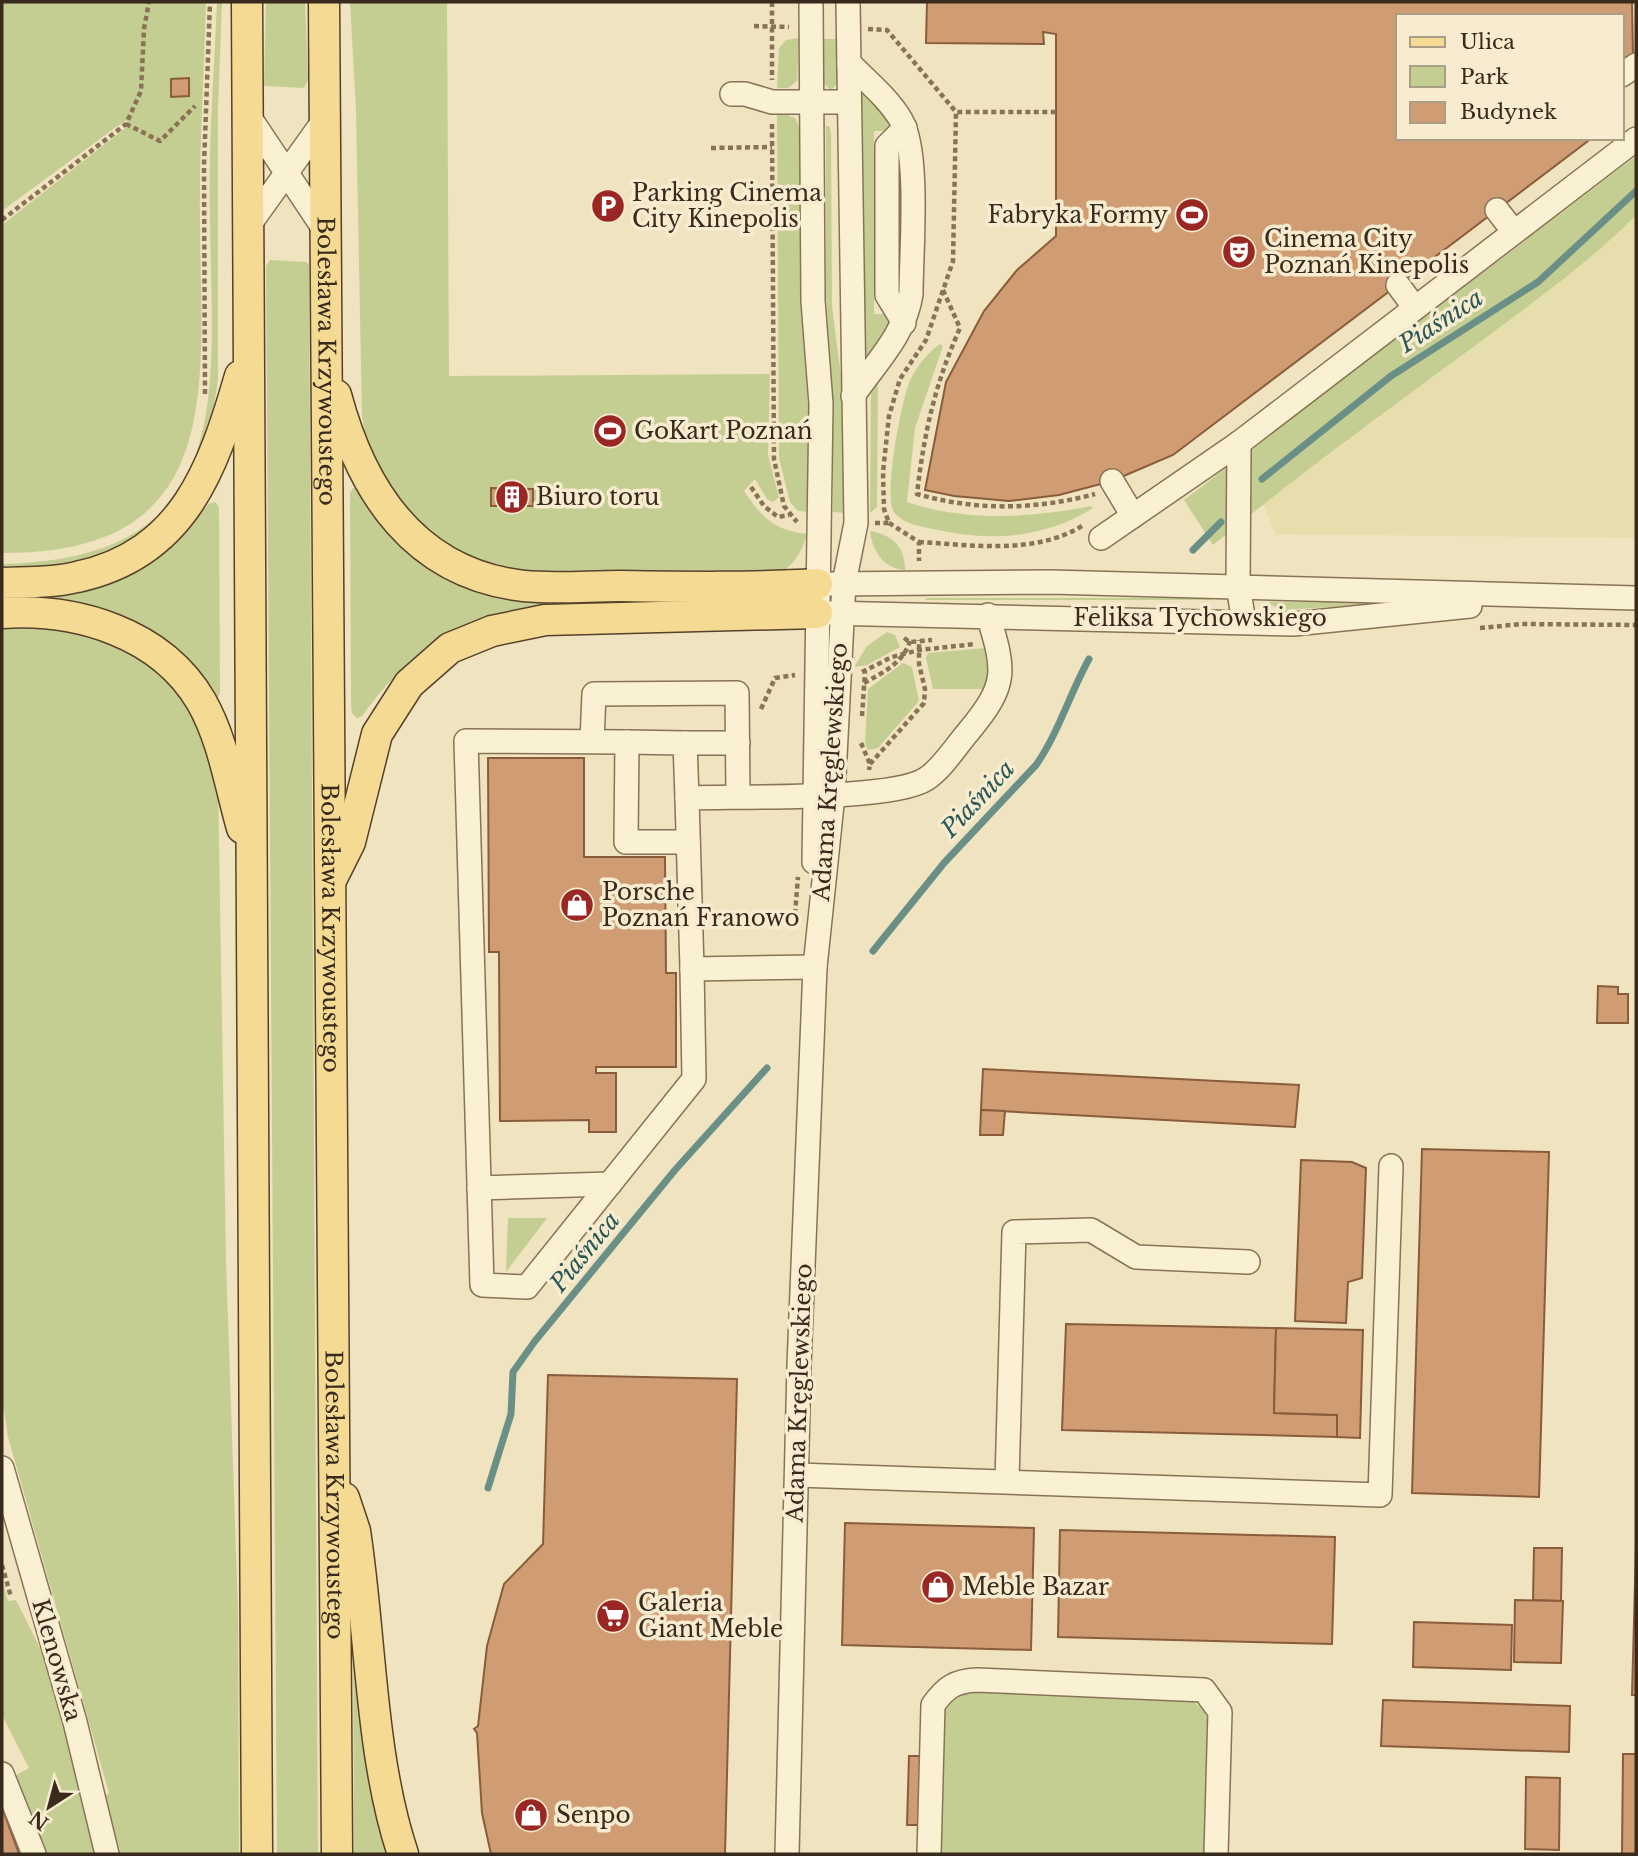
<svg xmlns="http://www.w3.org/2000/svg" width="1638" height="1856" font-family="'Libre Baskerville',serif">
<rect width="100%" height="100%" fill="#f0e3bf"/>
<!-- farmland -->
<polygon fill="#e6deac" points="1636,215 1636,538 1276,534 1263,504 1555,286"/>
<!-- green -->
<g fill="#c5ce92">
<path d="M2,2H206C204,76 199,150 200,224C201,389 227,554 2,553V225L128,126L127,120L116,127L2,211Z"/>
<path d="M217,2H222L218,109V379L208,445L162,518L119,550L72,565L2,571V564C238,559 212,397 210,219C208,147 214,74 217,2Z"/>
<polygon points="266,2 305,2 308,80 304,88 264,86"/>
<path d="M350,2H447L449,376L770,374L768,455L779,497L773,502L767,499L755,479L744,491C762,517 774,531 807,534C803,550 795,563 781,573L548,577L471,563L406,517L366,442L362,415L356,110Z"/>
<polygon points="799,38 797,81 788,88 777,88 779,48 786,40"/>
<polygon points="824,39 837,39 837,84 831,90 824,84"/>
<path d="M857,86L882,108L891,131H874V314H891C890,335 875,349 862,365Z"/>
<polygon points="785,114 795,118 800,129 800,293 808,406 808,512 798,511 790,502 779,458 777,115"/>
<polygon points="826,126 829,126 831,133 832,306 845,408 844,513 833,512 833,405 826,296"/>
<path d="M1636,156V215C1589,263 1533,302 1480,342C1390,409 1299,474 1213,545L1184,500Z"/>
<polygon points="270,260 306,262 309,265 318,1854 277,1854 266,266"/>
<path d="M940,344L943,346L915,428L907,502C966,522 1031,518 1091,506L1093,508C1044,539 988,542 933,529C920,526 903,524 894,512C883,497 901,405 908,386C914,369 926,354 940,344Z"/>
<polygon points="878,380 877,507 870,513 871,394"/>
<path d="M353,488H358L432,567L791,598L541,607C455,617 412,648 362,716L357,718L352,713L351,704L350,493Z"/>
<polygon points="215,502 219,507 220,693 217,699 214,699 189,671 2,606 2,596 156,557 184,533 208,504"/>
<path d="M870,531C893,535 905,547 905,570C884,569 872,551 870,531Z"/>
<rect x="926" y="598" width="285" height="2"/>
<polygon points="1264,602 1380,602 1380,604 1282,610"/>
<polygon points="24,624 108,639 162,674 198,719 218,783 226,1261 238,1609 239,1854 121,1854 104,1797 109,1793 8,1437 2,1396 2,625"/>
<polygon points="887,632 895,635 900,647 867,665 854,667 867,646"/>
<polygon points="986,648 991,669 987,689 933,689 926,658 928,653"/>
<polygon points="903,663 912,667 919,701 878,748 868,750 865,744 868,689"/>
<polygon points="508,1218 547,1218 506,1272"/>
<polygon points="2,1579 8,1601 16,1600 41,1650 100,1854 46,1854 13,1777 29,1768 2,1715"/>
<polygon points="353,1609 389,1854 354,1854"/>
<path d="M978,1689L1182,1696C1200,1704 1207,1712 1212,1732L1209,1854H938L939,1724C947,1704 956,1695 978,1689Z"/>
</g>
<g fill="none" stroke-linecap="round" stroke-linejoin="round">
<!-- stream -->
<g stroke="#698f87" stroke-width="7">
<polyline points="1262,479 1391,376 1538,282 1636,191"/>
<polyline points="1193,550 1221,522"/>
<path d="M873,951L944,863L1036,765C1058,734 1070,693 1089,659"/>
<polyline points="488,1488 511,1414 513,1372 535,1341 675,1170 767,1068"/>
</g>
</g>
<!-- building -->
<g fill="#d09c73" stroke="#895d3b" stroke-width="2">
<polygon points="927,2 1632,2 1633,56 1622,65 1622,16 1398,16 1398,138 1592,138 1173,455 1112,481 1059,495 1009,501 954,496 925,490 946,382 984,311 1017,270 1056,236 1056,34 1043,32 1044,44 926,43"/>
<polygon points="189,78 189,96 171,97 171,79"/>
<polygon points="491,488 533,489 533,506 491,506"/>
<polygon points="488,758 584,758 584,857 665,857 666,973 676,973 676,1067 596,1067 596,1073 616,1073 616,1132 589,1132 589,1120 500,1121 499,952 489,952"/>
<polygon points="1598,986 1618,987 1618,994 1628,994 1628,1023 1597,1023"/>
<polygon points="983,1069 1299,1085 1295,1127 981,1110"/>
<polygon points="981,1110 1005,1111 1003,1135 980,1135"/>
<polygon points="1422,1149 1549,1152 1539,1497 1412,1493"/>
<polygon points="1301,1160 1352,1162 1366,1168 1362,1278 1348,1282 1346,1323 1295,1321"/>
<polygon points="1066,1324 1276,1328 1274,1413 1337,1415 1337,1437 1062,1430"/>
<polygon points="1276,1328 1363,1330 1360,1438 1337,1437 1337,1415 1274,1413"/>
<polygon points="548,1375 737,1379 725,1854 491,1854 482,1813 477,1733 474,1729 478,1726 487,1646 504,1584 543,1544"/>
<polygon points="845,1523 1034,1528 1031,1650 842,1645"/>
<polygon points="1060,1530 1335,1537 1332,1644 1058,1637"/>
<polygon points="1636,1546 1636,1695 1632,1695"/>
<polygon points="1534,1548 1562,1548 1561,1601 1533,1600"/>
<polygon points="1515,1600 1563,1601 1561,1663 1514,1662"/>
<polygon points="1414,1622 1512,1625 1511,1670 1413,1667"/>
<polygon points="1383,1700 1570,1706 1569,1752 1381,1746"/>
<polygon points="1623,1754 1636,1754 1636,1854 1622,1854"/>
<polygon points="909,1756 920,1756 919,1825 907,1825"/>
<polygon points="1526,1777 1560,1778 1559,1850 1525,1849"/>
<polygon points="2,1807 19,1854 2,1854"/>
</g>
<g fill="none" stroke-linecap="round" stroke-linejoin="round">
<!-- minor casing -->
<g stroke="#897356" stroke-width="26">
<g id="minor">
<polyline points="811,2 813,301 821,404 814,862"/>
<path d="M849,63C867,81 888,98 901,120C920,152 911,253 911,294C905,335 876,362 853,396"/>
<polyline points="1622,75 1636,65"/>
<polyline points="732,94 745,94 772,102 849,102"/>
<polyline points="248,115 326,232"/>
<polyline points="1497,210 1514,232"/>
<polyline points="247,228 325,119"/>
<polyline points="1398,285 1415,308"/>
<polyline points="904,323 887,295 887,146 905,128"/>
<polyline points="1239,443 1238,586 1244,622"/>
<polyline points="1112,481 1133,516"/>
<polyline points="1101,538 1239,443 1636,139"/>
<polyline points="831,584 1051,582 1636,598"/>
<polyline points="827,613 1294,624 1470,606"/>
<polyline points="592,741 594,694 737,693 738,796"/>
<polyline points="627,742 685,743 687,798"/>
<polyline points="685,743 738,743"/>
<polyline points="688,842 626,842 627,742 466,741 482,1285 527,1287 694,1079 692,969"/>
<path d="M815,967L692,969L687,798C735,796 892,801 926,779C942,769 956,746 969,731C1008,684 1005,671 988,615"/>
<polyline points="479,1188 610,1184"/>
<polyline points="2,1468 75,1722 107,1854"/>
<polyline points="797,1475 1380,1495 1391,1166"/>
<polyline points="1007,1481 1014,1232 1091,1230 1136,1257 1248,1262"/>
<polyline points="2,1774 34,1854"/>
<polyline points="787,1854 799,1366 815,967 833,795 844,583 856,523 848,2"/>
<path d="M929,1854L933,1705C946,1687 955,1681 977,1680L1204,1690L1220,1712L1216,1854"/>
</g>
</g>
<!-- major casing -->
<g stroke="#56412b" stroke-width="33">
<g id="major">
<polyline points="247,2 257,1854"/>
<path id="s1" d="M324,2L337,1854"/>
<path d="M336,395C362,493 416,574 524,586C555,589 588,586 620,586C686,587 751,588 817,584"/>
<path d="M2,583C27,582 52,583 77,577C184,554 213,469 240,376"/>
<path d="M2,613C77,608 161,633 201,701C223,739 230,786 242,828"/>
<polyline points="331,880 350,842 377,734 409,684 450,648 492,631 545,620 817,613"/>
<path d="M344,1498L355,1531C371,1635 370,1756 403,1854"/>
</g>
</g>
<!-- path -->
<g stroke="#897356" stroke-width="4.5" stroke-dasharray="5 3.5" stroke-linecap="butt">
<polyline points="772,2 772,80"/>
<polyline points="754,26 789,27"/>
<polyline points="868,29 887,30 956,112 1056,112"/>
<polyline points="126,124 160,141 195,106"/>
<polyline points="772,124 774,459 784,506 797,522"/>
<polyline points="711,148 772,147"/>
<polyline points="2,220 126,124 141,91 144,29 149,2"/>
<path d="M943,290L960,328C935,384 924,433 917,494C976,511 1035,510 1095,494"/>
<polyline points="205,394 204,165 210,2"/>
<polyline points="751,487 764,506 778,517 789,515"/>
<polyline points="875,523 889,523 884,509 883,472 889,416 900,379 926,340 953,261 956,112"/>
<polyline points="889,523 919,542 919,561"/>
<path d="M919,542C973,545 1034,555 1082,526"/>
<polyline points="1480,628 1522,624 1636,625"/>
<polyline points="904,638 910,642 932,640"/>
<polyline points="862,672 892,657 919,650 975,644"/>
<path d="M864,683C884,672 903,663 910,641"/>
<polyline points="761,709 775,678 795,675"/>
<polyline points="862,716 865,672"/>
<polyline points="861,743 870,764 869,770"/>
<polyline points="870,764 924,703 925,689 919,664 919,640"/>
<polyline points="795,914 798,877"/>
<polyline points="2,1565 11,1597"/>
</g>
<!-- minor -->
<use href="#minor" stroke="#faf0d2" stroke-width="23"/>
<!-- major -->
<use href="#major" stroke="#f5da94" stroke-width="30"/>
</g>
<!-- icons -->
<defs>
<g id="parking-disc" transform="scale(1.75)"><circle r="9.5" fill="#9a2724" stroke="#f7eccf"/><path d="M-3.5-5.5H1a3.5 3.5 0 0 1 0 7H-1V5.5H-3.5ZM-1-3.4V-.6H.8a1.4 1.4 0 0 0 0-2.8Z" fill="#fff"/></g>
<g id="stadium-disc" transform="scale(1.75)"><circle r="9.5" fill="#9a2724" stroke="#f7eccf"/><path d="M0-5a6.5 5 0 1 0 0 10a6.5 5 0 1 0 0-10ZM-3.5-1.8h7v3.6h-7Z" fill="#fff"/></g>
<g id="theatre-disc" transform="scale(1.75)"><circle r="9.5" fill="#9a2724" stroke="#f7eccf"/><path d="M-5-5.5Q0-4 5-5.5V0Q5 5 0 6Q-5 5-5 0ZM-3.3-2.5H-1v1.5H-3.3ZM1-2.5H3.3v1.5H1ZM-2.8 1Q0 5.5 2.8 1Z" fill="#fff"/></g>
<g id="building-disc" transform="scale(1.75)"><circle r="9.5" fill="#9a2724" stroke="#f7eccf"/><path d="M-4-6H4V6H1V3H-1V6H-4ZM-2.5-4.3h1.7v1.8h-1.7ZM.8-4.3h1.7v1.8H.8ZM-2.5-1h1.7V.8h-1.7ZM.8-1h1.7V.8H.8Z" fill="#fff"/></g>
<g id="shop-disc" transform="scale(1.75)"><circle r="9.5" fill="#9a2724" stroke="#f7eccf"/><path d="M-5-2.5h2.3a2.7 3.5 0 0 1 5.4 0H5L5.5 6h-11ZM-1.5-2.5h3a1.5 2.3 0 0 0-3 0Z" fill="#fff"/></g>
<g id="supermarket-disc" transform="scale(1.75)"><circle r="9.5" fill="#9a2724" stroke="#f7eccf"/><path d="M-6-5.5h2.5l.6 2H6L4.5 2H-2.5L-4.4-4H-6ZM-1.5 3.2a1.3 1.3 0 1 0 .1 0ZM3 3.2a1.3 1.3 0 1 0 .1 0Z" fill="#fff"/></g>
</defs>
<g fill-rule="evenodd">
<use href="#parking-disc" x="608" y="206"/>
<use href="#stadium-disc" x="1192" y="215"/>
<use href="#theatre-disc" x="1239" y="252"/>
<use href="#stadium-disc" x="610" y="431"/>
<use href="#building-disc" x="512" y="497"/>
<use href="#shop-disc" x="577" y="905"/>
<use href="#shop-disc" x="938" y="1587"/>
<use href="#supermarket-disc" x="613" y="1616"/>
<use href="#shop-disc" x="531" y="1815"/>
</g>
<g text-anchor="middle" stroke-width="7" stroke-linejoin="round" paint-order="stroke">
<!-- poi labels -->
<g font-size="23" fill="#382a1c" stroke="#f7eccf" text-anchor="start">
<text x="632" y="201">Parking Cinema<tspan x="632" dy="26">City Kinepolis</tspan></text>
<text x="1168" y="223" text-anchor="end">Fabryka Formy</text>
<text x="1264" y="247">Cinema City<tspan x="1264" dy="26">Poznań Kinepolis</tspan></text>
<text x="634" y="439">GoKart Poznań</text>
<text x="536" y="505">Biuro toru</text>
<text x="602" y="900">Porsche<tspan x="602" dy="26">Poznań Franowo</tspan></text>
<text x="962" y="1595">Meble Bazar</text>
<text x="638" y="1611">Galeria<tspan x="638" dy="26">Giant Meble</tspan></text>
<text x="556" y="1823">Senpo</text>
</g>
<!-- street labels -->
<g font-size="23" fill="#382a1c" stroke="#f7eccf">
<text dy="8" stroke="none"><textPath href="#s1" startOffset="359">Bolesława Krzywoustego</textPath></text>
<text x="1200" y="626">Feliksa Tychowskiego</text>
<text transform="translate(830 772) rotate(-86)" y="8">Adama Kręglewskiego</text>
<text dy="8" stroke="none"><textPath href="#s1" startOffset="926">Bolesława Krzywoustego</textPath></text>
<text transform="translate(799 1393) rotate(-88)" y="8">Adama Kręglewskiego</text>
<text dy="8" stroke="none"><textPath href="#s1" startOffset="1493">Bolesława Krzywoustego</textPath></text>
<text transform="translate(57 1660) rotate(74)" y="8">Klenowska</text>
</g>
<!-- water labels -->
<g font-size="24" font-style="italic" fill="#2a5857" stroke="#f7eccf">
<text transform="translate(1441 321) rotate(-33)" y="8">Piaśnica</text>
<text transform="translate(978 799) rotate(-47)" y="8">Piaśnica</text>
<text transform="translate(585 1252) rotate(-51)" y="8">Piaśnica</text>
</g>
</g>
<!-- border -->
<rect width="1638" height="1856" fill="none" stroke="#382a1c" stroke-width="7"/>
<!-- legend -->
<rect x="1396" y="14" width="228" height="126" fill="#f7eccf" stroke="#ab9e87" stroke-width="2"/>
<rect x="1410" y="37" width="35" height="10" fill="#f5da94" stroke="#ab9e87" stroke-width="2"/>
<text x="1460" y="49" font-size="21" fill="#382a1c">Ulica</text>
<rect x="1410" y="66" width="35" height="21" fill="#c5ce92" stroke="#ab9e87" stroke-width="2"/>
<text x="1460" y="84" font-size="21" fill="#382a1c">Park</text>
<rect x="1410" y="102" width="35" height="21" fill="#d09c73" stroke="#ab9e87" stroke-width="2"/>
<text x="1460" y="119" font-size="21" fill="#382a1c">Budynek</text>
<!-- north arrow -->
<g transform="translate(49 1807) rotate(216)" stroke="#f7eccf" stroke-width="5" paint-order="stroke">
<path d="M0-5L12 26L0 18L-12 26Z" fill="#382a1c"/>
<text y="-10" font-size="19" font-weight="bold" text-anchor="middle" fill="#382a1c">N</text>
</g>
</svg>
